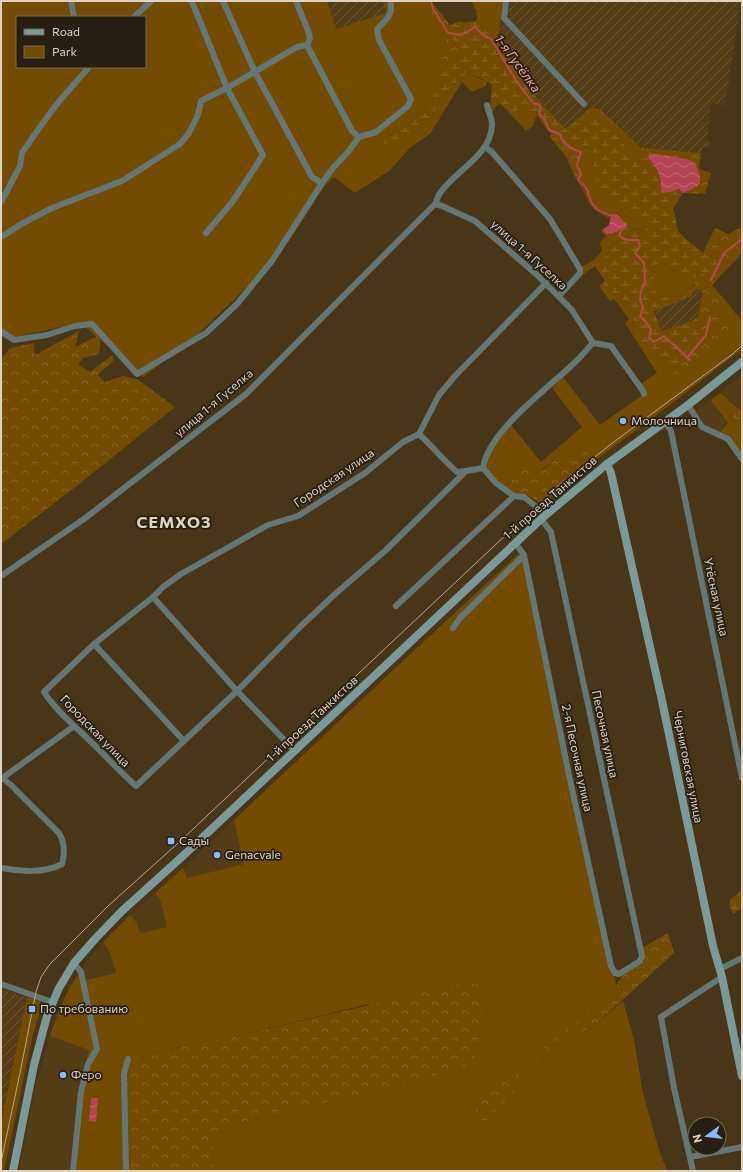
<svg xmlns="http://www.w3.org/2000/svg" width="743" height="1172" font-family="Commissioner,sans-serif">
<defs>
<pattern id="industrial-furrows" width="10" height="10" patternUnits="userSpaceOnUse"><rect width="10" height="10" fill="#543c17"/><path d="M-1 1l2-2M0 10L10 0M9 11l2-2" fill="none" stroke="#6c5737"/></pattern>
<pattern id="forest-crowns" width="20" height="18" patternUnits="userSpaceOnUse"><rect width="20" height="18" fill="#734c01"/><path d="M2 6a3 3 0 1 1 6 0M12 15a3 3 0 1 1 6 0" fill="none" stroke="#866524"/></pattern>
<pattern id="wetland-marsh" width="20" height="14" patternUnits="userSpaceOnUse"><rect width="20" height="14" fill="#734c01"/><path d="M1 5h8M5 5V1M11 12h8M15 12V8" fill="none" stroke="#866524"/></pattern>
<pattern id="water-waves" width="16" height="10" patternUnits="userSpaceOnUse"><rect width="16" height="10" fill="#b54454"/><path d="M0 5q4-4 8 0t8 0" fill="none" stroke="#c26773"/></pattern>
</defs>
<rect width="100%" height="100%" fill="#493518"/>
<!-- built -->
<g fill="#543c17">
<polygon points="742,374 742,411 731,403 726,398 720,393"/>
<polygon points="711,400 728,423 720,433 702,427 695,411"/>
<polygon points="234,820 245,864 187,878 183,868"/>
<polygon points="155,893 160,900 167,927 140,933 137,923 130,915"/>
<polygon points="103,942 107,947 112,956 116,973 85,980 82,968"/>
<polygon points="50,1036 89,1049 79,1092 72,1171 19,1171 36,1085"/>
</g>
<!-- industrial -->
<g fill="url(#industrial-furrows)">
<polygon points="327,1 383,1 387,13 336,29"/>
<polygon points="503,1 741,1 725,105 711,104 707,141 711,142 710,148 703,147 701,153 641,148 599,108 591,107 565,130 541,103 520,77 498,40"/>
<polygon points="700,289 703,294 697,318 690,322 661,331 654,310 692,296 692,292"/>
<polygon points="1,989 27,997 1,1123"/>
</g>
<!-- green -->
<g fill="#734c01" fill-rule="evenodd">
<path d="M1,1H327L336,29L386,13L383,1H431L427,6L446,39L441,58L448,63L440,76L434,95L425,107L402,129L386,137L408,138L418,128L431,117L438,104L453,85L462,79L466,72L480,79L487,81L486,86L472,92L462,82L430,134L411,147L389,171L355,193L334,177L324,187L295,232L274,261L191,341L143,377L81,323L5,339L1,336ZM17,17H145V67H17Z"/>
<polygon points="473,1 503,1 498,40 493,37 476,21 477,17 476,9 474,9"/>
<polygon points="521,108 529,112 536,111 537,116 533,123 533,126 526,131 508,111 516,111"/>
<path d="M577,142L588,149L595,152L593,163L621,209L645,225L647,229L644,231C634,230 624,223 617,215L610,216L609,218C596,211 590,209 585,194L586,192L574,167L582,163L572,149L573,145Z"/>
<polygon points="602,230 607,234 617,232 619,242 595,266 581,276 581,267 594,260 602,251 600,243 606,236 601,231"/>
<polygon points="663,262 673,271 695,279 693,286 678,297 670,295 660,298 651,283 656,274 654,267"/>
<path d="M603,283L613,294L621,295L624,304L635,313L632,326L638,334L643,348L662,359L668,367L678,365L668,387H671L688,372L716,308L724,299L742,321V349L658,414L601,456L543,504L541,505L536,500L591,453L581,449L570,457C554,449 555,463 543,469C541,470 537,471 534,472L526,466L504,486C497,481 484,471 485,461C487,451 504,433 511,425L541,462L582,427L552,388L563,377L600,425L641,396L642,383L657,373L625,323L629,319L614,299L610,301L599,286Z"/>
<polygon points="720,393 726,398 721,402 742,429 742,455 720,433 728,423 711,400"/>
<path d="M518,554L522,555L616,985L615,993L595,1025L623,1001L634,1040L643,1093L659,1150L667,1171H214L213,1147L217,1135L229,1128L262,1117L369,1004L258,1031L148,1053L126,1074L130,1171H72L79,1092L89,1050L50,1036C58,1012 67,989 82,968L86,980L116,973C113,962 111,951 103,942L130,915L137,923L140,933L167,927L160,900L155,893L183,868L187,878L244,864L234,820L390,673Z"/>
<polygon points="27,997 40,1001 42,1006 33,1034 4,1171 1,1171 1,1123"/>
</g>
<!-- forest -->
<g fill="url(#forest-crowns)">
<polygon points="431,1 450,25 450,37 461,53 448,63 441,58 446,39 427,6"/>
<polygon points="591,107 600,109 641,148 701,153 699,169 711,173 705,194 683,193 691,190 700,176 696,168 687,159 649,154 648,158 639,159 628,149 619,137 603,126 598,119 583,119 580,117"/>
<polygon points="562,132 569,150 572,149 576,152 582,163 574,167 586,192 585,194 573,173 567,158 550,137 551,133"/>
<polygon points="742,227 742,253 712,285 724,299 716,308 732,332 671,387 667,388 681,356 699,331 697,318 703,294 700,289 692,292 695,279 698,271 714,278 728,263 703,253 715,228 728,234"/>
<polygon points="79,331 75,347 100,335 100,348 98,354 83,358 78,364 90,372 112,355 114,360 98,375 104,382 123,376 137,379 175,407 78,485 1,544 1,357 5,355 10,348 34,343 35,355"/>
<path d="M581,449L588,450L591,453L536,500L525,494L520,495L504,486L516,465L526,466L534,472C537,471 541,470 544,469C555,463 554,449 570,457Z"/>
<path d="M668,933L674,953L595,1025L579,1033L530,1075L490,1118L484,1121H479C475,1114 475,1108 480,1101C492,1085 513,1078 529,1066C537,1060 542,1050 549,1043C570,1025 592,1009 614,993C618,976 630,969 644,961L642,948Z"/>
<polygon points="472,981 478,985 483,1011 478,1052 470,1063 456,1070 379,1090 262,1117 229,1128 217,1135 213,1148 214,1171 130,1171 126,1074 131,1060 148,1053 258,1031"/>
</g>
<!-- wetland -->
<g fill="url(#wetland-marsh)">
<path d="M461,21V23L476,21L493,37L500,41L520,77L541,103L565,129L580,117L583,119H598L603,126L619,137L628,149L639,159L648,158L654,164L662,180L671,192L679,189L683,193L673,208L678,231L689,242L703,253L728,263L714,278L698,271L695,279L673,271L663,262L654,267L656,274L651,283L660,298L670,295L678,297L693,286L692,296L654,311L661,331L690,322L697,318L699,331V336L690,349L681,356L678,365L668,367L662,359L657,360L643,348L638,334L632,327L635,313L624,304L621,295L613,294L603,283L605,281L595,266L619,242L617,232L621,229H625L628,225L637,230L644,231L647,228L645,225C615,207 589,192 594,152L588,149L577,142L573,145L572,149L569,150L560,141L561,132L551,133C547,130 537,116 536,111L529,112L521,108L516,111H508L499,103L494,108L492,115L490,108L492,85C485,79 474,76 466,72L462,79L453,85L438,104L431,117L418,128L408,138L388,145L383,143L386,137L402,129L425,107L434,95L440,76L448,63L461,53L450,37V25Z"/>
<polygon points="726,398 731,403 742,411 742,429 721,402"/>
<polygon points="742,890 742,908 733,914 730,907 730,900"/>
</g>
<!-- water -->
<g fill="url(#water-waves)">
<path d="M649,153L687,159L695,163L700,176V184L691,190L683,193L679,189L671,192L661,193C662,178 659,170 648,158Z"/>
<polygon points="611,214 617,215 628,225 625,229 621,229 617,232 607,234 602,230 609,225"/>
<polygon points="91,1098 98,1098 96,1122 89,1121"/>
</g>
<g fill="none" stroke-linecap="round" stroke-linejoin="round">
<!-- stream -->
<g stroke="#b54454" stroke-width="2">
<path d="M431,1L433,9L448,33L462,35L475,27L483,35L491,39L517,82L534,104H538L541,108L539,114L545,120L549,130L560,134C562,144 571,149 581,152L577,165L581,174L578,180C592,189 586,198 595,207C599,212 606,214 612,216"/>
<path d="M624,226L619,235C624,241 630,240 638,240L640,246L635,253L644,263L645,282L641,291L640,299L643,307L640,316L646,322L651,329L649,338L654,342L664,336L690,360"/>
<polyline points="711,280 724,253 742,239"/>
<polyline points="687,358 706,335 710,317"/>
</g>
<!-- street -->
<g stroke="#637777" stroke-width="6">
<polyline points="71,1 74,17"/>
<polyline points="191,1 195,9 227,88 263,155 233,201 206,233"/>
<polyline points="223,1 255,72 312,177 322,183"/>
<polyline points="296,1 309,33 310,39 307,45 352,131 359,137"/>
<polyline points="506,1 504,18 584,104"/>
<polyline points="134,17 151,1"/>
<polyline points="485,147 492,152 550,219 580,269 580,273 559,296"/>
<polyline points="1,202 20,166 22,153 35,134 56,105 89,67"/>
<polyline points="435,204 442,206 475,221 537,275 572,310 593,343"/>
<polyline points="1,237 23,223 52,208 122,181 180,144 189,133 198,115 201,101 227,88 297,47 307,45"/>
<path d="M1,331L14,340L47,335L75,326L92,324L137,374L206,333L237,304L272,261L322,183L333,168L348,152L359,137L376,132L408,106L411,99L379,40L377,29C386,20 394,15 390,1"/>
<polyline points="688,405 702,427 728,439 742,459"/>
<polyline points="665,421 671,431 742,778"/>
<path d="M419,434C432,446 443,460 457,472L466,471"/>
<path d="M546,516L538,508L524,497L514,496L496,483L483,468C488,432 546,390 572,365C580,358 586,350 593,343L611,346L643,391L644,394"/>
<polyline points="516,544 524,555 569,775 611,966 615,973 619,974 640,961 642,956 551,532 541,519"/>
<path d="M1,576L84,519L246,394L435,204C437,200 438,196 440,193C456,170 490,156 492,126C493,119 488,113 487,105"/>
<polyline points="153,597 237,691 295,751"/>
<polyline points="396,606 514,496"/>
<polyline points="453,628 460,618 524,555"/>
<path d="M94,644L44,692C56,711 74,725 90,741C106,756 120,772 136,786L237,691L300,627L334,595L386,550L466,471L483,468"/>
<polyline points="184,741 94,644 153,597 163,587 181,574 268,525 298,516 365,473 403,442 419,434 439,395 455,376 546,283"/>
<polyline points="1,779 74,726"/>
<path d="M1,868C21,871 43,874 62,864C65,853 65,843 59,833L11,785L2,778"/>
<polyline points="720,969 742,958"/>
<polyline points="1,984 52,1002"/>
<polyline points="690,1157 742,1147"/>
<polyline points="73,1171 81,1092 88,1064 97,1049 81,972 74,963"/>
<polyline points="126,1171 124,1074 128,1059"/>
<polyline points="693,1171 674,1088 661,1017 722,977"/>
</g>
<!-- secondary -->
<g stroke="#7a9a99" stroke-width="8">
<polyline points="607,464 611,473 661,696 713,946 722,977 742,1076"/>
<polyline points="13,1171 34,1065 47,1016 59,988 74,963 95,939 122,911 185,854 541,519 607,464 688,405 742,362"/>
</g>
<!-- tram -->
<polyline stroke="#b4a692" stroke-width="1" points="1,1162 20,1073 36,992 41,977 50,964 108,906 176,845 558,486 615,441 734,353 742,345"/>
</g>
<!-- markers -->
<g fill="#88bbfc" stroke="#281f12" stroke-width="1.5">
<circle cx="623" cy="421" r="4"/>
<rect x="167" y="837" width="8" height="8" rx="2"/>
<circle cx="217" cy="855" r="4"/>
<rect x="28" y="1005" width="8" height="8" rx="2"/>
<circle cx="63" cy="1075" r="4"/>
</g>
<g text-anchor="middle" stroke-width="3.5" stroke-linejoin="round" paint-order="stroke">
<!-- street labels -->
<g font-size="12" fill="#ded2c2" stroke="#281f12">
<text transform="translate(529 255) rotate(42)" y="4">улица 1-я Гуселка</text>
<text transform="translate(214 403) rotate(-40)" y="4">улица 1-я Гуселка</text>
<text transform="translate(334 478) rotate(-34)" y="4">Городская улица</text>
<text transform="translate(550 498) rotate(-41)" y="4">1-й проезд Танкистов</text>
<text transform="translate(716 597) rotate(78)" y="4">Утёсная улица</text>
<text transform="translate(312 719) rotate(-43)" y="4">1-й проезд Танкистов</text>
<text transform="translate(95 731) rotate(46)" y="4">Городская улица</text>
<text transform="translate(605 734) rotate(78)" y="4">Песочная улица</text>
<text transform="translate(577 758) rotate(78)" y="4">2-я Песочная улица</text>
<text transform="translate(688 767) rotate(79)" y="4">Черниговская улица</text>
</g>
<!-- poi labels -->
<g font-size="12" fill="#ded2c2" stroke="#281f12" text-anchor="start">
<text x="631" y="425">Молочница</text>
<text x="179" y="845">Сады</text>
<text x="225" y="859">Genacvale</text>
<text x="40" y="1013">По требованию</text>
<text x="71" y="1079">Феро</text>
</g>
<!-- water labels -->
<g font-size="13" font-style="italic" fill="#fba2a8" stroke="#281f12">
<text transform="translate(518 63) rotate(54)" y="5">1-я Гусёлка</text>
</g>
<!-- district labels -->
<g font-size="16" font-weight="bold" letter-spacing="1" fill="#ded2c2" stroke="#281f12">
<text x="174" y="528">СЕМХОЗ</text>
</g>
</g>
<!-- border -->
<rect width="743" height="1172" fill="none" stroke="#ded2c2" stroke-width="4"/>
<!-- legend -->
<rect x="16" y="16" width="130" height="52" fill="#281f12" stroke="#716758"/>
<rect x="24" y="29" width="20" height="6" fill="#7a9a99" stroke="#716758"/>
<text x="52" y="36" font-size="12" fill="#ded2c2">Road</text>
<rect x="24" y="46" width="20" height="12" fill="#734c01" stroke="#716758"/>
<text x="52" y="56" font-size="12" fill="#ded2c2">Park</text>
<!-- north arrow -->
<g transform="translate(707 1136) rotate(255)"><circle r="19" fill="#281f12" stroke="#716758"/>
<path d="M0-3L7 15L0 10L-7 15Z" fill="#88bbfc"/>
<text y="-6" font-size="11" font-weight="bold" text-anchor="middle" fill="#ded2c2">N</text>
</g>
</svg>
